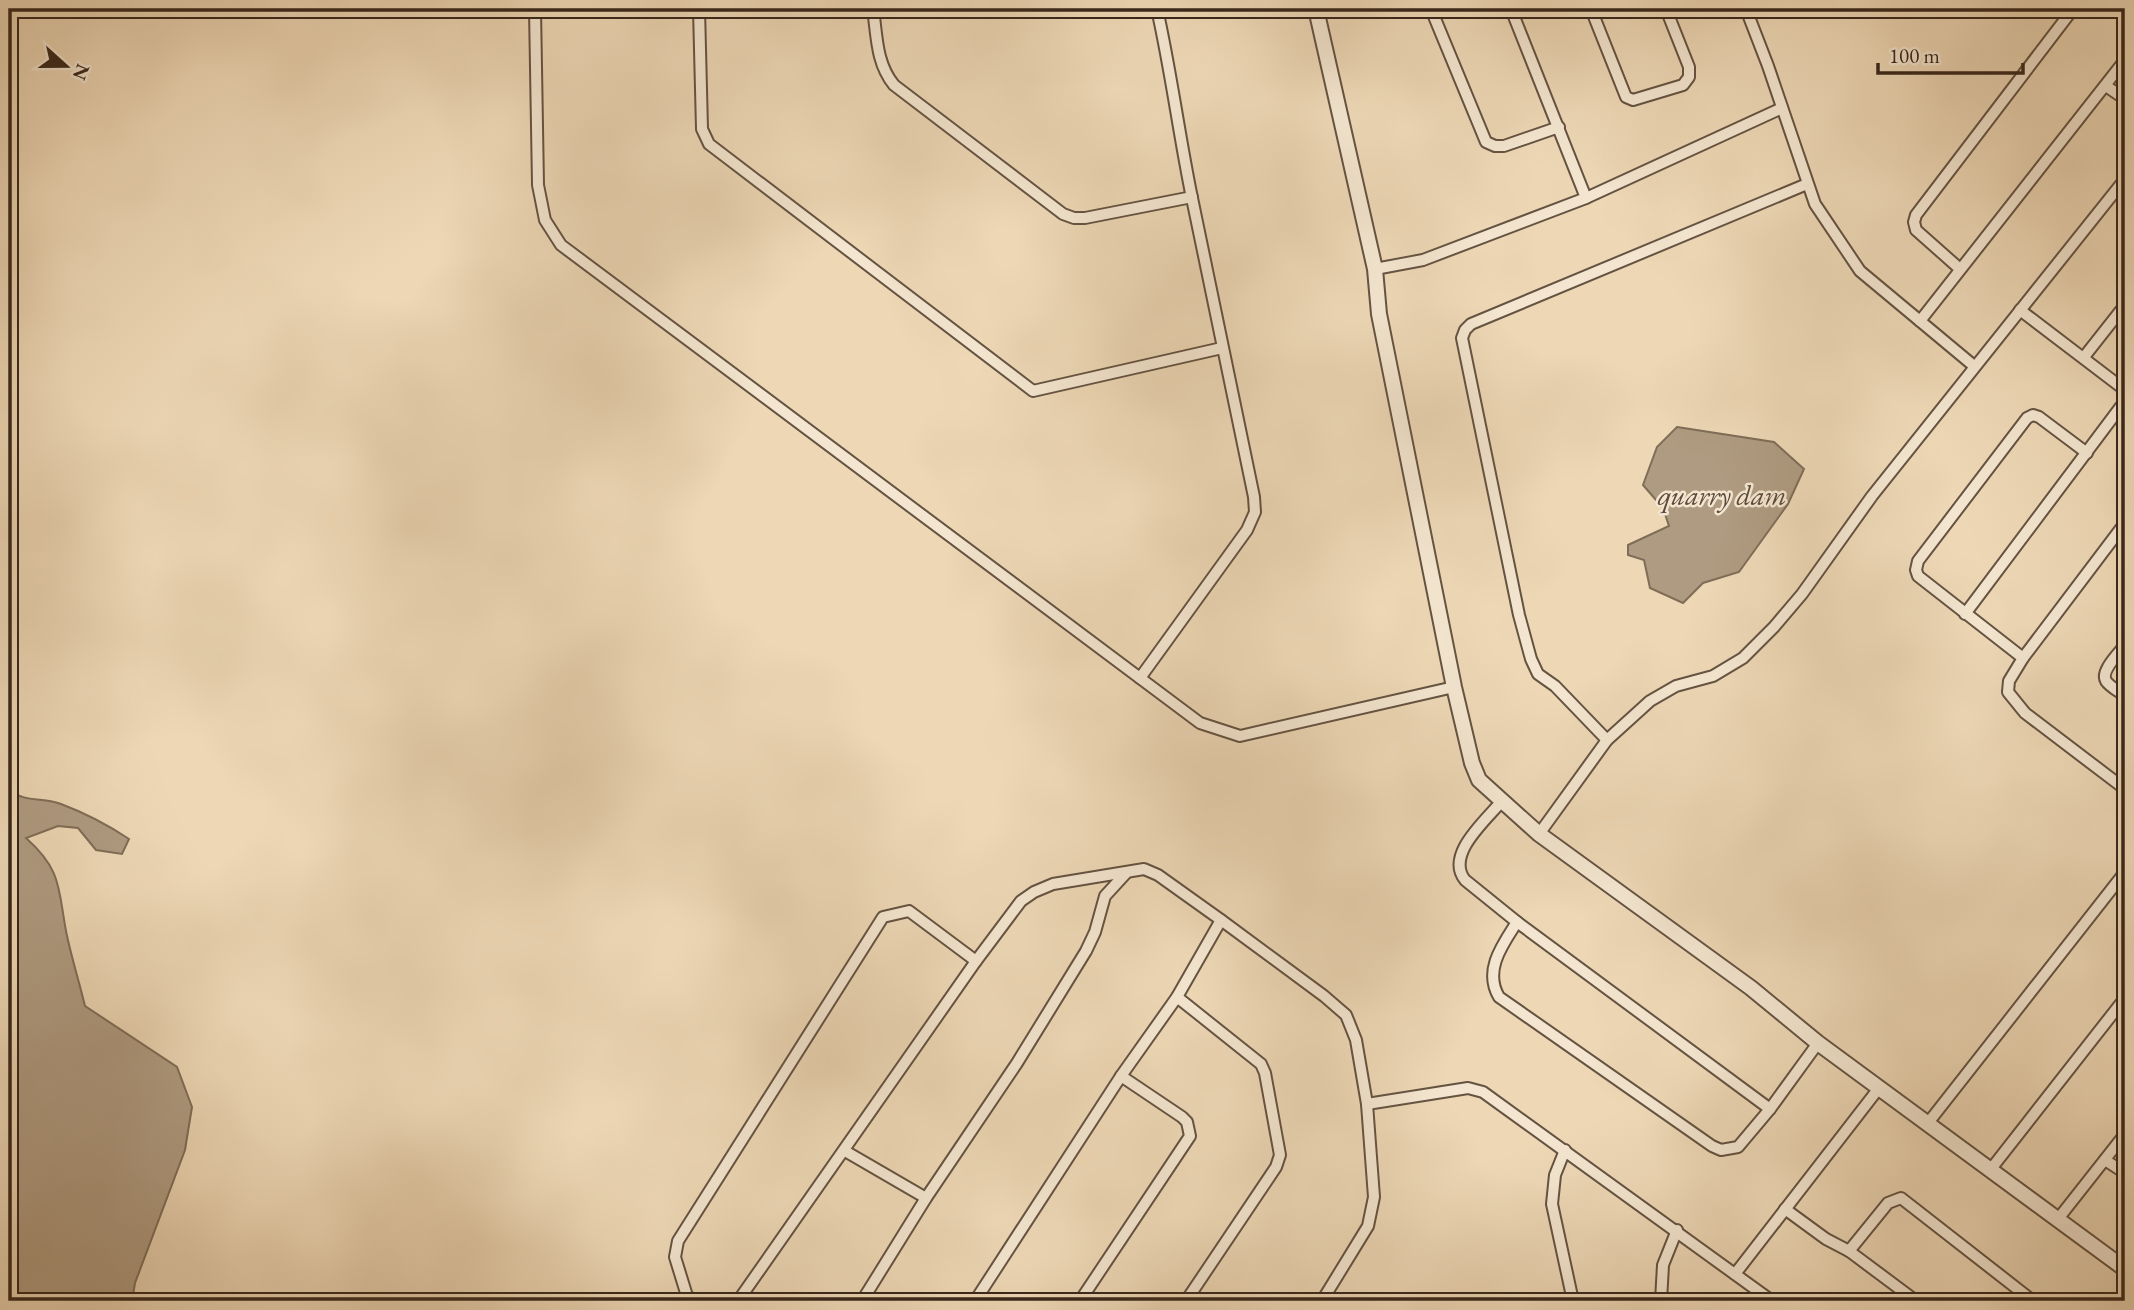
<svg xmlns="http://www.w3.org/2000/svg" width="2134" height="1310" font-family="'EB Garamond',serif">
<rect width="100%" height="100%" fill="#edd7b5"/>
<filter id="stains"><feTurbulence type="fractalNoise" baseFrequency=".00286" numOctaves="4"/><feColorMatrix values="0 0 0 0 .2 0 0 0 0 .09 0 0 0 0 .02 0 0 0 .5 -.17"/></filter>
<radialGradient id="worn" r=".72"><stop offset=".6" stop-color="#630" stop-opacity="0"/><stop offset="1" stop-color="#630" stop-opacity=".3"/></radialGradient>
<!-- water -->
<g fill="#af9b81" stroke="#7f6d58" stroke-width="2">
<polygon points="1677,427 1774,442 1804,469 1788,504 1739,572 1703,583 1683,603 1650,588 1644,560 1628,555 1628,545 1669,526 1663,508 1643,485 1657,447"/>
<path d="M9,789C23,803 43,797 61,804C85,813 108,825 129,839L122,854L96,850L78,828L58,826L26,838C62,870 58,888 66,931C71,956 79,981 85,1006L177,1067L192,1107L185,1150L135,1283L132,1301H9Z"/>
</g>
<g fill="none" stroke-linecap="round" stroke-linejoin="round">
<!-- minor casing -->
<g stroke="#655342" stroke-width="14">
<g id="minor">
<polyline points="535,9 538,185 545,220 561,245 1200,723 1240,736 1454,687"/>
<polyline points="699,9 702,129 709,144 1033,391 1222,348"/>
<path d="M873,9C877,36 876,63 894,85L1063,214L1074,218H1085L1192,197"/>
<polyline points="1431,9 1486,142 1495,146 1504,146 1559,127"/>
<polyline points="1591,9 1626,97 1633,100 1683,85 1689,77 1689,67 1666,9"/>
<polyline points="1746,9 1768,66 1815,204 1860,271 1974,366"/>
<polyline points="2106,86 2125,99"/>
<polyline points="1586,198 1782,108"/>
<polyline points="1375,269 1423,260 1586,198 1511,9"/>
<polyline points="1960,269 1916,230 1914,222 1916,215 2073,9"/>
<polyline points="2020,310 2125,390"/>
<polyline points="1920,321 2125,60"/>
<polyline points="2084,357 2125,305"/>
<polyline points="2125,523 2023,658 2009,681 2008,692 2025,713 2125,789"/>
<polyline points="1965,614 2125,401"/>
<path d="M2125,645C2119,653 2100,671 2106,681C2110,687 2120,692 2125,696"/>
<polyline points="2023,658 1918,576 1916,570 1918,561 2027,418 2033,415 2039,417 2087,453"/>
<path d="M1140,678L1247,530L1255,512L1254,497C1233,397 1213,298 1192,198C1179,135 1171,71 1157,9"/>
<polyline points="1607,740 1555,686 1538,674 1531,659 1519,615 1462,338 1465,330 1471,324 1807,184"/>
<path d="M1501,802C1485,821 1445,855 1465,880L1517,922C1503,944 1483,970 1499,997L1712,1146L1721,1150L1738,1147L1770,1109L1818,1043"/>
<polyline points="1539,834 1607,740 1650,701 1676,686 1713,676 1743,658 1774,627 1802,594 1872,496 2125,179"/>
<polyline points="1517,922 1770,1109"/>
<polyline points="1177,997 1261,1064 1265,1073 1280,1155 1276,1167 1186,1301"/>
<polyline points="1367,1104 1468,1088 1483,1092 1772,1301"/>
<polyline points="1928,1123 2125,872"/>
<polyline points="1565,1150 1555,1175 1552,1204 1573,1301"/>
<polyline points="845,1151 926,1198"/>
<polyline points="2105,1160 2125,1173"/>
<polyline points="1991,1169 2125,998"/>
<polyline points="1785,1209 1826,1239 1849,1251 1916,1301"/>
<polyline points="2058,1219 2125,1134"/>
<polyline points="1849,1251 1888,1203 1901,1198 2033,1301"/>
<polyline points="1735,1274 1879,1088"/>
<polyline points="696,1301 687,1296 675,1257 678,1241 883,917 909,911 976,961"/>
<polyline points="738,1301 976,961 1021,901 1034,892 1053,884 1144,869 1158,875 1221,920 1324,996 1346,1015 1356,1040 1367,1104 1374,1197 1368,1226 1322,1301"/>
<polyline points="862,1301 926,1198 1017,1063 1086,951 1095,932 1105,896 1127,872"/>
<polyline points="975,1301 1121,1076 1177,997 1221,920"/>
<polyline points="1080,1301 1190,1136 1187,1122 1182,1117 1121,1076"/>
<polyline points="1661,1301 1663,1265 1677,1230"/>
</g>
</g>
<!-- tertiary casing -->
<g stroke="#655342" stroke-width="18">
<polyline id="tertiary" points="1316,9 1375,269 1379,314 1454,687 1472,763 1479,780 1539,834 1751,988 1818,1043 2125,1269"/>
</g>
<!-- minor -->
<use href="#minor" stroke="#f3e5cf" stroke-width="10"/>
<!-- tertiary -->
<use href="#tertiary" stroke="#f3e5cf" stroke-width="14"/>
</g>
<g text-anchor="middle" stroke-width="5" stroke-linejoin="round" paint-order="stroke">
<!-- water labels -->
<g font-size="28" font-style="italic" fill="#5c4a3a" stroke="#f3e5cf">
<text x="1722" y="505">quarry dam</text>
</g>
</g>
<!-- margin -->
<rect width="2134" height="1310" fill="none" stroke="#edd7b5" stroke-width="35"/>
<rect x="10" y="10" width="2113" height="1289" fill="none" stroke="#38271b" stroke-width="3.5"/>
<rect x="18" y="18" width="2099" height="1275" fill="none" stroke="#38271b" stroke-width="2"/>
<!-- north arrow -->
<g transform="translate(66 66) rotate(111)" stroke="#f3e5cf" stroke-width="5" paint-order="stroke">
<path d="M0-5L12 26L0 18L-12 26Z" fill="#38271b"/>
<text y="-10" font-size="19" font-weight="bold" text-anchor="middle" fill="#38271b">N</text>
</g>
<!-- scale -->
<path d="M1878 63v10h145v-10" fill="none" stroke="#38271b" stroke-width="3.5"/>
<text x="1889" y="63" font-size="21" fill="#38271b" stroke="#f3e5cf" stroke-width="5" paint-order="stroke">100 m</text>
<rect width="100%" height="100%" filter="url(#stains)"/>
<rect width="100%" height="100%" fill="url(#worn)"/>
</svg>
